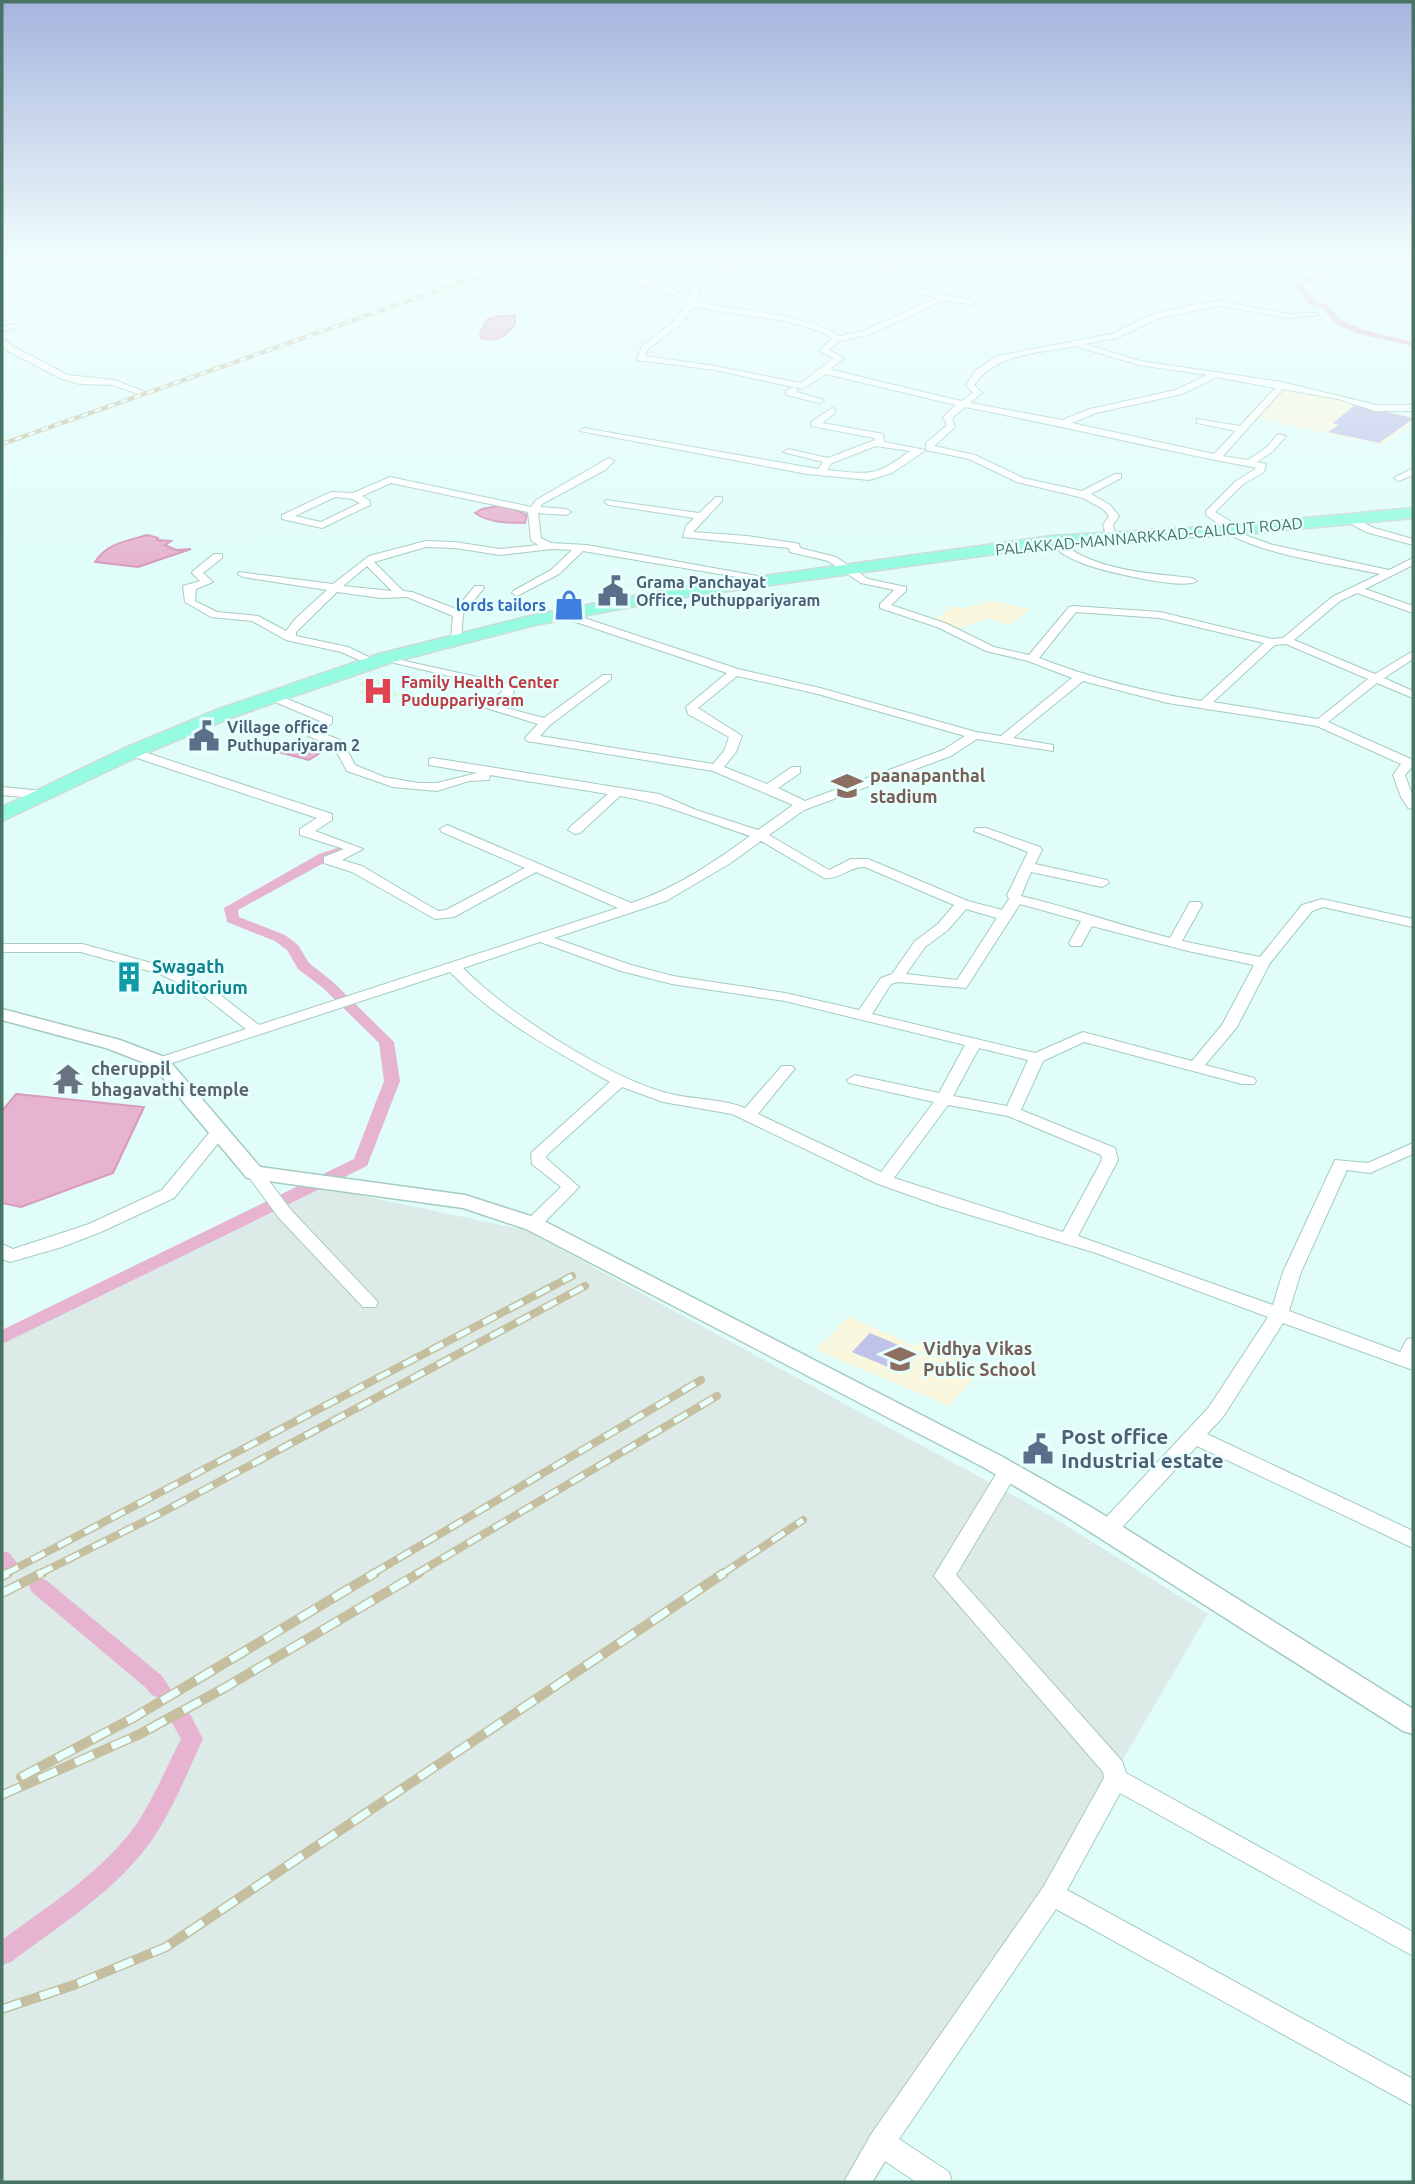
<svg xmlns="http://www.w3.org/2000/svg" width="1415" height="2184" font-family="Ubuntu,sans-serif">
<rect width="100%" height="100%" fill="#e0fdfa"/>
<!-- industrial -->
<polygon fill="#dcebe7" points="310,1185 525,1230 1051,1516 1208,1614 875,2182 2,2182 2,1341"/>
<!-- education -->
<g fill="#f9f7dd">
<polygon points="1285,388 1413,417 1413,423 1382,445 1252,417"/>
<polygon points="991,601 1030,609 1009,625 987,618 958,629 935,620 952,606 966,608"/>
<polygon points="849,1316 914,1346 921,1340 983,1368 949,1406 816,1350"/>
</g>
<!-- medical -->
<polygon fill="#d3fbda" points="374,678 400,695 384,700 377,695 367,698 358,692 367,689 358,683"/>
<!-- green -->
<g fill="#bfc3ea">
<polygon points="1355,405 1413,418 1413,419 1379,443 1328,432 1339,425 1333,423"/>
<polygon points="870,1333 910,1350 893,1369 852,1352"/>
</g>
<!-- water -->
<g fill="#e6b4d0" stroke="#d89abc" stroke-width="2">
<path d="M501,316H515V324C506,336 497,343 481,338L480,333L488,319Z"/>
<path d="M499,506L514,509L527,515L525,523C508,523 489,523 475,513L482,509Z"/>
<path d="M147,535L158,538L157,540L171,541L165,545L176,550L191,549L138,567L95,562C107,543 127,541 147,535Z"/>
<polygon points="297,740 326,749 309,760 279,752"/>
<polygon points="16,1094 144,1107 113,1173 21,1207 2,1203 2,1111"/>
</g>
<g fill="none" stroke-linecap="round" stroke-linejoin="round">
<!-- canal -->
<g fill="#e6b4d0" fill-rule="evenodd">
<polygon points="1321,258 1331,258 1342,262 1302,286 1315,300 1328,305 1343,321 1365,330 1413,342 1413,346 1359,334 1337,325 1322,309 1309,304 1294,285 1332,263"/>
<polygon points="343,846 348,847 348,853 329,860 238,910 239,917 285,935 298,945 309,963 333,982 394,1042 400,1081 367,1166 2,1344 2,1330 354,1159 384,1081 379,1043 323,988 298,969 287,950 275,941 227,922 224,908 319,854"/>
<polygon points="2,1551 9,1553 17,1563 14,1569 7,1571 2,1569"/>
<path d="M39,1578L46,1580L162,1676L171,1690L168,1696C157,1700 153,1697 146,1688L32,1592L29,1586L32,1580Z"/>
<path d="M182,1712L190,1714L203,1739C187,1773 173,1809 152,1840C116,1891 60,1925 11,1962L2,1965V1940C49,1905 101,1873 136,1825C154,1798 166,1768 181,1739L171,1721L174,1714Z"/>
</g>
<!-- minor casing -->
<g stroke="#a5cbc1" stroke-width="2">
<g id="minor">
<path d="M737,258H745L701,288L694,302C744,312 795,311 840,336L863,331L937,298L879,285L888,274L878,270L865,274L861,272L904,258H914L885,268L897,273L887,282L974,301V305L945,300L868,335L839,341L829,350L844,358L831,368L832,370L961,401L973,393L966,385L976,370L997,356L1112,334L1150,315L1192,305L1219,301L1288,314L1315,313L1319,315L1288,318L1219,305L1156,319L1117,338L1085,344L1140,361L1282,382L1376,405H1413V411H1375L1338,399L1283,389L1223,456L1248,460L1267,447L1278,434L1286,436L1273,451L1257,462L1266,464L1264,472L1242,485L1215,512L1230,521L1245,535L1273,545L1389,570L1413,558V565L1365,589L1413,606V613L1357,593L1340,601L1294,640L1375,674L1413,651V659L1384,678L1413,691V698L1377,683L1328,722L1413,760V766L1405,775L1413,797V809L1408,808L1401,797L1393,775L1401,764L1317,726L1168,703L1083,681L1013,738L1053,745V751L977,739L951,756L804,810L769,835L829,870L851,859H868L968,901L1002,910L1009,899L1007,895L1010,889L1028,852L974,831L976,828H986L1040,847L1042,850L1035,864L1107,880L1109,883L1102,887L1031,872L1021,896C1072,908 1119,925 1170,938L1190,902H1200L1202,905L1182,941L1260,957L1302,905L1322,899L1413,919V927L1323,907L1312,911L1270,963L1237,1027L1205,1065L1254,1078L1256,1081L1254,1084H1242L1084,1042L1043,1061L1021,1110L1115,1148L1118,1160L1078,1236L1273,1305L1283,1272L1335,1160L1368,1163L1413,1143V1154L1370,1173L1347,1170L1301,1272L1289,1311L1400,1352L1407,1339L1413,1338V1370L1283,1323L1223,1417L1207,1434L1413,1531V1548L1197,1446L1114,1536L1107,1538L1100,1536L1097,1530L1100,1524L1209,1407L1268,1317L1096,1253L940,1206L878,1184L732,1114L663,1102L622,1087L547,1155L546,1158L579,1187L539,1228H527L524,1224L527,1220L561,1187L532,1164L531,1153L610,1082C554,1050 495,1019 450,972L160,1067L155,1065L152,1062L155,1059L246,1029L201,994L160,974L81,952H2V944H82L170,968L211,988L259,1025L618,908L536,872L454,917L435,919L352,872L324,863V857L344,849L300,835V829L317,818L128,755V749L132,748L332,814V820L315,831L363,849L342,860L362,866L438,911L446,910L525,868L442,832L440,829L447,825L631,903C674,889 713,863 750,836C707,822 665,803 620,796L580,833L575,834L568,830L570,827L608,794L490,775L489,780L469,781L437,791L393,787L347,771L334,747L308,736V730L320,721L268,699L266,697L272,693L332,717V723L320,732L342,741L355,765L384,777L418,783H437L477,773L429,765V759L433,758L659,794L696,810L758,830L793,805L713,771L527,741L525,738L538,724L483,707L502,692L500,688L382,660V656L509,684L514,693L498,706L544,718L603,675H611V679L550,725L540,736L713,764L724,751L729,737L688,714L686,707L727,673L558,616V612H566L738,669L820,688L976,732L1001,736L1072,678L1028,661L986,651L937,627L880,608V604L894,590L861,583L828,561L790,552L789,548L683,537L686,526L694,518L609,505L604,502L606,500L699,513L716,497H722V501L693,532L747,536L795,543L799,544L800,548L836,557L868,579L906,587V591L891,605L945,623L994,647L1029,655L1069,607L1073,606L1160,612L1272,639L1283,638L1332,597L1380,574C1334,564 1284,558 1241,540C1230,536 1217,522 1206,515V511L1236,481L1257,468C1160,450 1063,426 965,407L952,418L955,427L934,446L975,455L1023,478L1082,491L1115,474H1121V478L1091,494L1110,505L1119,516L1113,525L1116,536L1111,539L1106,536L1103,525L1109,516L1103,509L1083,498L1017,482L969,459L926,450V443L947,425L943,417L956,405L826,374L802,389L715,370L637,360L642,346L674,321L687,304L686,300L616,276V272L662,284L682,295H689L695,285ZM693,307L786,321L819,331L833,338L819,351L834,358L801,383L715,366L645,356L648,349L680,325ZM1075,346L1139,365L1207,375L1176,390L1090,409L1062,420L970,403L982,393L974,385C996,353 1040,353 1075,346ZM1217,377L1275,388L1240,426L1197,419V423L1236,431L1214,454L1072,423L1096,413L1182,394ZM1076,612L1160,618L1264,643L1201,701C1145,692 1091,678 1039,658ZM1286,644L1368,679L1318,719L1213,702L1275,645ZM737,676L814,693L965,736L943,750L805,801L778,788L800,773V767H792L767,784L724,767L736,752L742,736L698,708ZM761,841L824,878C839,880 850,866 865,867L954,905L938,924L915,941L892,974L881,978L859,1010L785,993L673,976L631,965L554,938L666,901L729,864ZM1020,904L1081,921L1069,943L1071,946H1081L1092,926L1188,951L1254,965L1222,1025L1192,1061L1083,1032L1035,1053L872,1014L891,984L898,982L966,988ZM966,909L997,918L957,980L906,974L925,947L948,930ZM540,942L621,971L672,984L785,1001L965,1045L939,1093L855,1075L847,1080L849,1083L934,1102L881,1172L758,1114L792,1072L795,1069L792,1066H782L745,1108C721,1098 692,1100 667,1093C607,1077 506,1012 463,968ZM979,1048L1028,1060L1007,1106L953,1096ZM948,1105L1008,1116L1101,1155L1102,1160L1063,1232L894,1178Z"/>
<polygon points="834,258 847,258 818,265 814,263"/>
<polygon points="14,324 17,328 2,331 2,327"/>
<polygon points="2,338 14,347 68,375 114,380 145,392 141,395 113,385 80,384 62,379 8,351 2,344"/>
<polygon points="794,387 798,390 797,392 824,400 820,403 786,395 786,391"/>
<path d="M832,408L835,409V413L822,423L883,434L884,442L926,450L892,473L869,480L807,474L580,431L584,428L818,469L823,462L783,452L788,449L828,458L875,440V438L811,426V422ZM876,446L910,451C874,478 869,474 827,470L832,463Z"/>
<path d="M609,458L614,461L605,470L542,504L540,507L566,509L571,512L566,515L538,513L541,538L551,543L587,545L763,577L767,578V582L583,551L559,574L517,596L512,593L513,591L551,570L572,550L552,549L500,555L455,548L426,547L374,562L403,591L412,592L456,609L475,586H483L484,588L463,614L461,641L451,639L453,616L407,597L381,598L337,592L296,632V636L348,647L377,661L379,663L373,666L341,652L286,640L252,621L211,617L185,602L183,586L200,581L192,573L193,571L214,554H222V558L203,573L213,582L196,589L195,601L217,612L258,616L286,631L295,619L327,590L243,577L238,574L239,572L333,584L369,556L426,541L455,542L500,549L538,545L531,540L528,512L391,483L362,496L370,501V505L322,528L282,519V515L331,492L353,493L390,477L531,507L536,500ZM335,497L352,499L360,503L321,522L295,516ZM367,566L392,591L343,586Z"/>
<polygon points="1413,468 1413,475 1399,481 1394,478"/>
<polygon points="1344,516 1350,516 1374,528 1413,539 1413,545 1366,532 1344,520"/>
<path d="M1052,538C1063,543 1073,552 1085,557C1118,572 1156,574 1192,578L1197,581C1183,591 1098,570 1079,562C1067,557 1056,550 1047,541Z"/>
<polygon points="2,787 43,791 49,795 43,799 2,795"/>
<polygon points="220,1126 228,1131 174,1198 101,1232 62,1247 10,1262 2,1259 2,1244 13,1249 89,1224 162,1190 214,1127"/>
<polygon points="254,1168 260,1169 291,1210 375,1299 378,1303 375,1307 363,1307 279,1218 246,1173"/>
<polygon points="1008,1464 1015,1466 1018,1471 956,1575 1122,1761 1126,1773 1413,1932 1413,1956 1120,1793 1067,1890 1413,2079 1413,2106 1056,1909 899,2139 949,2172 952,2182 916,2182 885,2161 872,2182 844,2182 872,2133 1044,1886 1104,1778 1103,1772 934,1576 1001,1466"/>
</g>
</g>
<!-- tertiary casing -->
<g stroke="#a5cbc1" stroke-width="3">
<g id="tertiary">
<polygon points="9,258 19,258 7,267 2,267 2,263"/>
<polygon points="2,1009 120,1040 167,1058 260,1167 465,1195 540,1219 1001,1456 1091,1507 1413,1709 1413,1734 1403,1731 1073,1521 985,1468 526,1229 463,1208 247,1178 153,1066 106,1048 2,1020"/>
</g>
</g>
<!-- trunk casing -->
<g stroke="#cfdbd7" stroke-width="3">
<polygon id="trunk" points="1413,508 1413,518 1234,535 1052,546 678,598 535,625 393,662 233,717 139,756 2,821 2,807 125,748 219,709 379,654 534,615 678,588 1052,536 1234,525"/>
</g>
<!-- minor -->
<use href="#minor" fill="#fff" fill-rule="evenodd"/>
<!-- tertiary -->
<use href="#tertiary" fill="#fff" fill-rule="evenodd"/>
<!-- trunk -->
<use href="#trunk" fill="#96fce1" fill-rule="evenodd"/>
<!-- rail-far2 casing -->
<g stroke="#c5bf9f" stroke-width="4.5">
<polyline id="rail-far2" points="2,444 530,258"/>
</g>
<!-- rail-far1 casing -->
<g stroke="#c5bf9f" stroke-width="8">
<g id="rail-far1">
<polyline points="5,1574 572,1276"/>
<polyline points="39,1574 159,1514 585,1286"/>
<polyline points="372,1574 701,1380"/>
<polyline points="416,1574 717,1396"/>
<polyline points="722,1574 803,1520"/>
</g>
</g>
<!-- rail casing -->
<g stroke="#c5bf9f" stroke-width="10">
<g id="rail">
<polyline points="2,1576 8,1573"/>
<polyline points="2,1593 42,1573"/>
<polyline points="21,1777 133,1718 375,1573"/>
<polyline points="2,1795 140,1734 226,1687 419,1573"/>
<polyline points="2,2009 74,1985 166,1947 724,1573"/>
</g>
</g>
<!-- rail-far2 -->
<use href="#rail-far2" stroke="#e7fffd" stroke-width="2.5" stroke-dasharray="7" stroke-linecap="butt"/>
<!-- rail-far1 -->
<use href="#rail-far1" stroke="#e7fffd" stroke-width="5" stroke-dasharray="15" stroke-linecap="butt"/>
<!-- rail -->
<use href="#rail" stroke="#e7fffd" stroke-width="7" stroke-dasharray="20" stroke-linecap="butt"/>
</g>
<!-- sky -->
<linearGradient id="sky" x2="0" y2="1"><stop stop-color="#a7b4de"/><stop offset="0.46" stop-color="#f1fefd"/><stop offset="1" stop-color="#f1fefd" stop-opacity="0"/></linearGradient>
<rect width="1415" height="563" fill="url(#sky)"/>
<!-- icons -->
<defs>
<g id="civic-bare" transform="scale(2.415)"><path d="M-.6-6.5H3V-4.5H.6V-3L4-1V1h2V6H-6V1h2V-1L-.6-3ZM-1.2 2.5V6h2.4V2.5Z" fill="#5c6f8a" stroke="#e7fffd" stroke-width="2.5" paint-order="stroke"/></g>
<g id="shop-bare" transform="scale(2.415)"><path d="M-5-2.5h2.3a2.7 3.5 0 0 1 5.4 0H5L5.5 6h-11ZM-1.5-2.5h3a1.5 2.3 0 0 0-3 0Z" fill="#3f7fe0" stroke="#e7fffd" stroke-width="2.5" paint-order="stroke"/></g>
<g id="hospital-bare" transform="scale(2.415)"><path d="M-5-5h3v3.5h4V-5h3V5h-3V1.5h-4V5h-3Z" fill="#e0444e" stroke="#e7fffd" stroke-width="2.5" paint-order="stroke"/></g>
<g id="school-bare" transform="scale(2.415)"><path d="M0-5L7-2L0 1L-7-2ZM-4 1L0 2.5L4 1V4Q0 6-4 4Z" fill="#8d6e63" stroke="#e7fffd" stroke-width="2.5" paint-order="stroke"/></g>
<g id="building-bare" transform="scale(2.415)"><path d="M-4-6H4V6H1V3H-1V6H-4ZM-2.5-4.3h1.7v1.8h-1.7ZM.8-4.3h1.7v1.8H.8ZM-2.5-1h1.7V.8h-1.7ZM.8-1h1.7V.8H.8Z" fill="#0f9aa8" stroke="#e7fffd" stroke-width="2.5" paint-order="stroke"/></g>
<g id="temple-bare" transform="scale(2.415)"><path d="M0-6L5-2H3V0L6.5 2.5H4V6H1.5V3h-3V6H-4V2.5H-6.5L-3 0V-2H-5Z" fill="#6b7280" stroke="#e7fffd" stroke-width="2.5" paint-order="stroke"/></g>
</defs>
<g fill-rule="evenodd">
<use href="#civic-bare" x="613" y="591"/>
<use href="#shop-bare" x="569" y="605"/>
<use href="#hospital-bare" x="378" y="691"/>
<use href="#civic-bare" x="204" y="736"/>
<use href="#school-bare" x="847" y="786"/>
<use href="#building-bare" x="129" y="977"/>
<use href="#temple-bare" x="68" y="1079"/>
<use href="#school-bare" x="900" y="1359"/>
<use href="#civic-bare" x="1038" y="1449"/>
</g>
<g text-anchor="middle" stroke-width="5" stroke-linejoin="round" paint-order="stroke">
<!-- far-street labels -->
<g font-size="16" fill="#477464" stroke="#e7fffd">
<text transform="translate(1149 536) rotate(-5)" y="6">PALAKKAD-MANNARKKAD-CALICUT ROAD</text>
</g>
<!-- far-service labels -->
<g font-size="16" font-weight="bold" fill="#4e5e75" stroke="#e7fffd" text-anchor="start">
<text x="636" y="588">Grama Panchayat<tspan x="636" dy="18">Office, Puthuppariyaram</tspan></text>
<text x="227" y="733">Village office<tspan x="227" dy="18">Puthupariyaram 2</tspan></text>
</g>
<!-- far-shop labels -->
<g font-size="16" font-weight="bold" fill="#366cbe" stroke="#e7fffd" text-anchor="end">
<text x="546" y="611">lords tailors</text>
</g>
<!-- far-health labels -->
<g font-size="16" font-weight="bold" fill="#be3a42" stroke="#e7fffd" text-anchor="start">
<text x="401" y="688">Family Health Center<tspan x="401" dy="18">Puduppariyaram</tspan></text>
</g>
<!-- education labels -->
<g font-size="18" font-weight="bold" fill="#785e54" stroke="#e7fffd" text-anchor="start">
<text x="870" y="782">paanapanthal<tspan x="870" dy="21">stadium</tspan></text>
<text x="923" y="1355">Vidhya Vikas<tspan x="923" dy="21">Public School</tspan></text>
</g>
<!-- culture labels -->
<g font-size="18" font-weight="bold" fill="#0d838f" stroke="#e7fffd" text-anchor="start">
<text x="152" y="973">Swagath<tspan x="152" dy="21">Auditorium</tspan></text>
</g>
<!-- worship labels -->
<g font-size="18" font-weight="bold" fill="#5b616d" stroke="#e7fffd" text-anchor="start">
<text x="91" y="1075">cheruppil<tspan x="91" dy="21">bhagavathi temple</tspan></text>
</g>
<!-- near-service labels -->
<g font-size="21" font-weight="bold" fill="#4e5e75" stroke="#e7fffd" text-anchor="start">
<text x="1061" y="1444">Post office<tspan x="1061" dy="24">Industrial estate</tspan></text>
</g>
</g>
<!-- border -->
<rect width="1415" height="2184" fill="none" stroke="#477464" stroke-width="7"/>
</svg>
